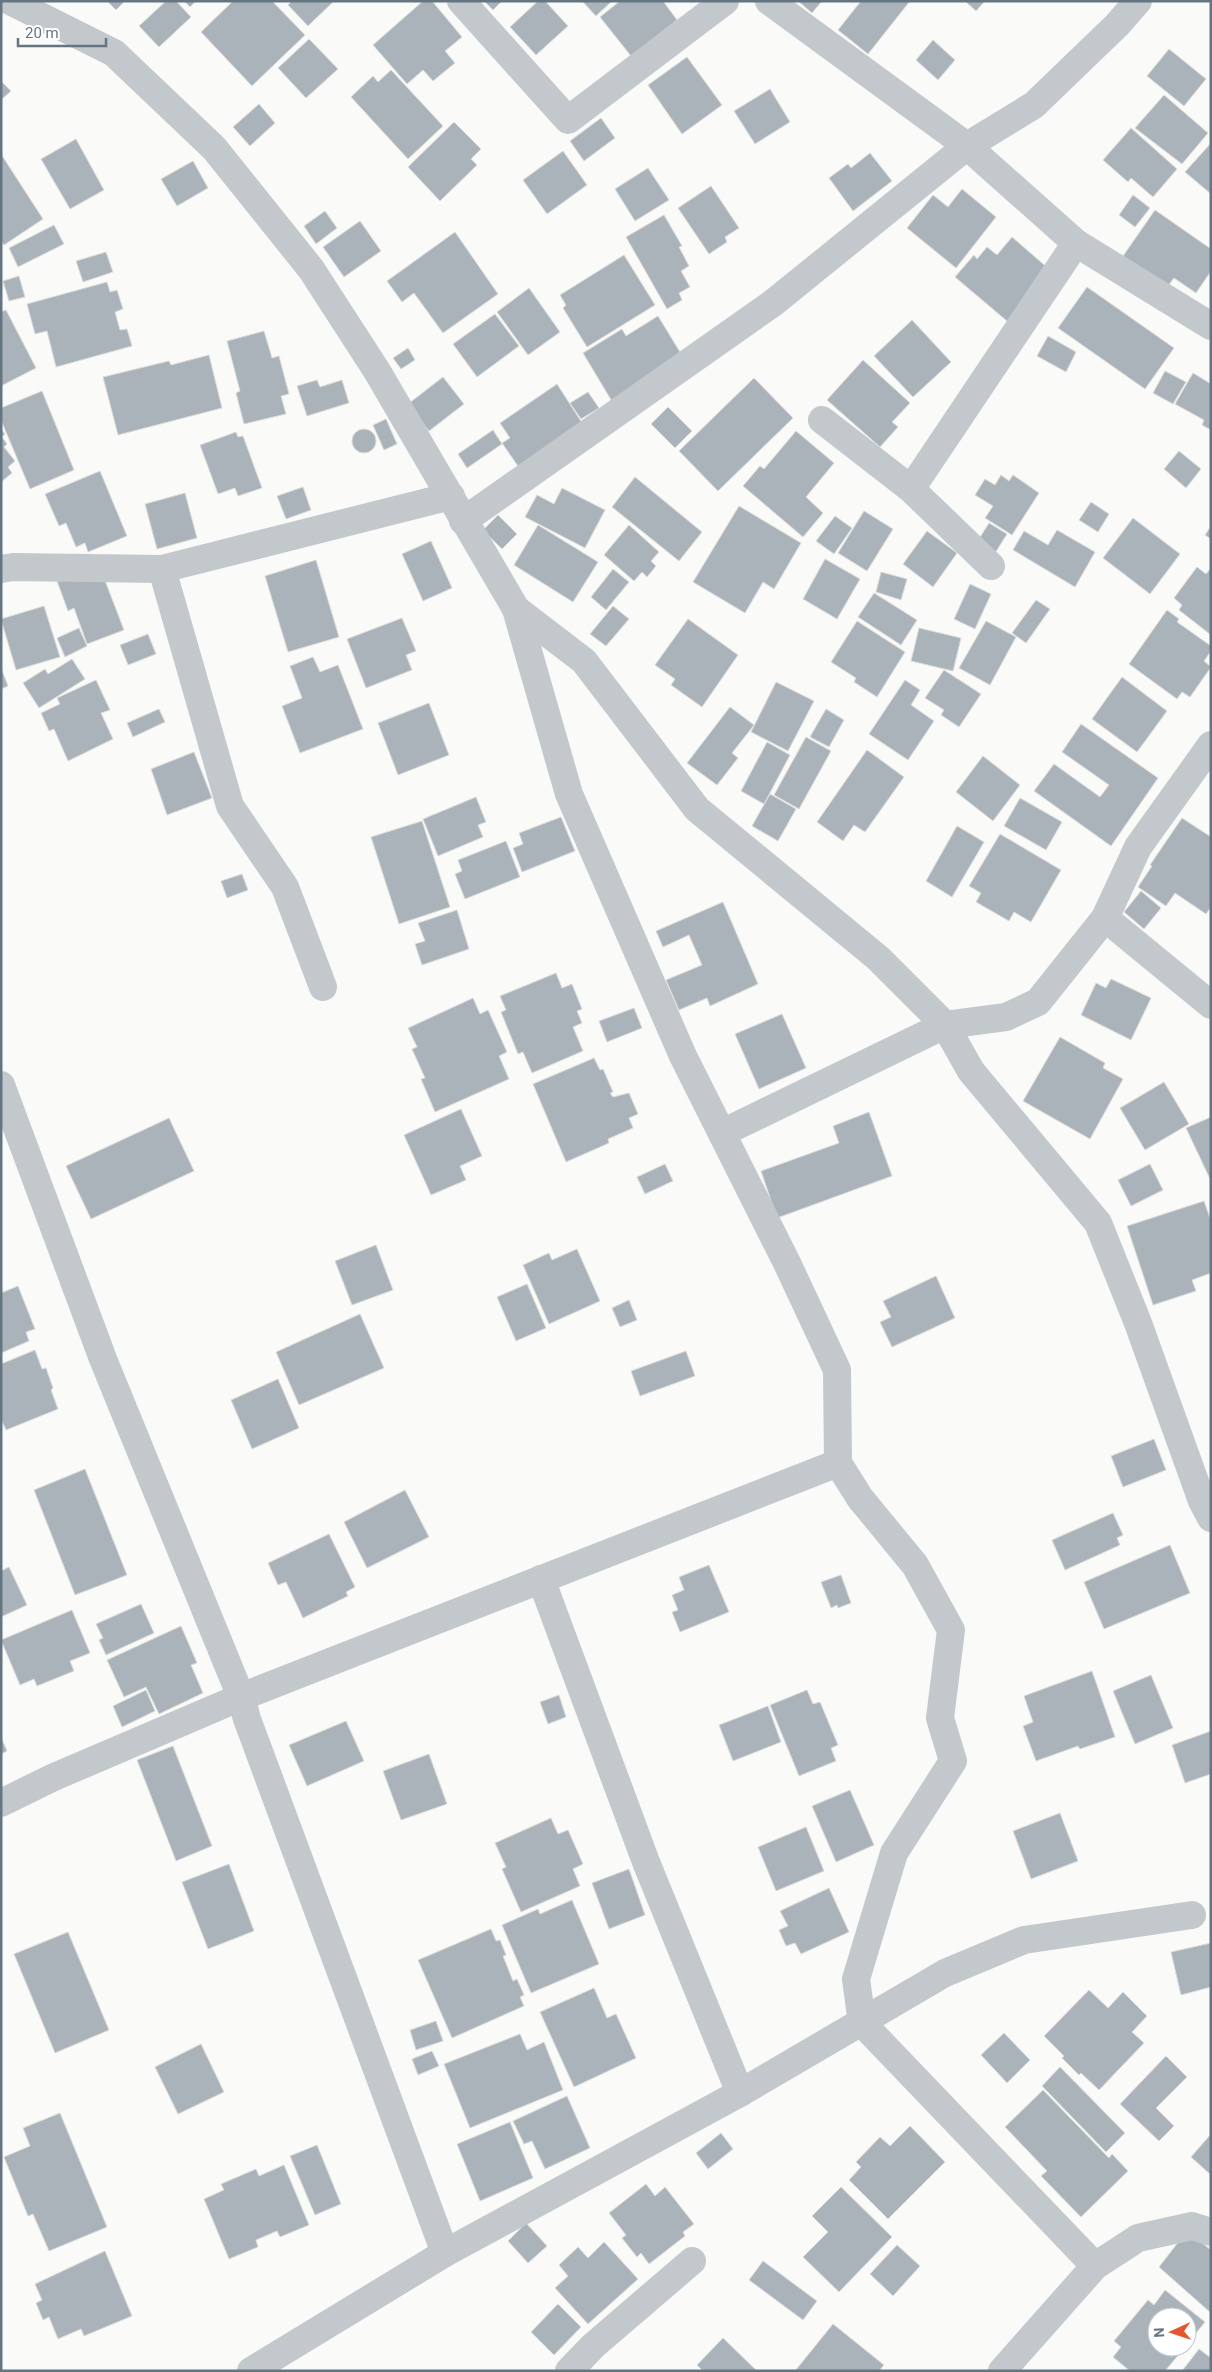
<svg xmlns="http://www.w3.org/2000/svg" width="1212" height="2372" font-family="Roboto,sans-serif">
<rect width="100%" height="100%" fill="#fafaf8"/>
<!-- building -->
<g fill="#aab3b9" stroke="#dcdcda">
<polygon points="107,1 125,1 116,10"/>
<polygon points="166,1 176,1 191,17 159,47 139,26"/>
<polygon points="184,1 196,1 190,7"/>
<polygon points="233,1 272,1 305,35 252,86 201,32"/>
<polygon points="292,1 334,1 308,26 288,5"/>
<polygon points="423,1 432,1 462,37 445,51 455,63 433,81 423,70 407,84 373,45"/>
<polygon points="484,1 502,1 493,10"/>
<polygon points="538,1 545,1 568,26 536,55 510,27"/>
<polygon points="582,1 612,1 596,16"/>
<polygon points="620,1 663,1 677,20 631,56 600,17"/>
<polygon points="798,1 822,1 812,13"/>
<polygon points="861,1 910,1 868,54 838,30"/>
<polygon points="965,1 985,1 976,11"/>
<polygon points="309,39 338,69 306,98 278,68"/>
<polygon points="933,40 955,60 938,80 916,60"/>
<polygon points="1169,49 1206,79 1184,106 1147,76"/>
<polygon points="687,57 722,105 682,134 648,85"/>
<polygon points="391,70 443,126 408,159 351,97 373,76 378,82"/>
<polygon points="1,81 11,91 1,100"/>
<polygon points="770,89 790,122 755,144 734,111"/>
<polygon points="1164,95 1208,133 1182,164 1135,128"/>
<polygon points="259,104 275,123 250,146 233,127"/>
<polygon points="601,118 615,138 584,161 570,141"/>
<polygon points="454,122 481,149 471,159 477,165 440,201 408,167"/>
<polygon points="1131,128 1177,169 1153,197 1131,178 1128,182 1103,160"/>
<polygon points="76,139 104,190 70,209 41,159"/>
<polygon points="1211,143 1211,194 1185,172"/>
<polygon points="563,151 587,185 547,214 523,180"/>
<polygon points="870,153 892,181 853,211 829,178 848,164 851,168"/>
<polygon points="1,154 43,219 4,245 1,241"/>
<polygon points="193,161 208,188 177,206 161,179"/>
<polygon points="648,168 669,200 635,221 615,189"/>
<polygon points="711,186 739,228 725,237 727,242 709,254 678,208"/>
<polygon points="962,189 996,217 956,268 907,228 933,195 948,207"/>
<polygon points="1133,195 1150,208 1135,227 1119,215"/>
<polygon points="1155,210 1211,249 1211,271 1196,293 1174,278 1167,287 1123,256"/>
<polygon points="325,211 337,228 316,244 304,226"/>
<polygon points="664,215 682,246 679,247 689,266 681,271 690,287 679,293 682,300 667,309 626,237"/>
<polygon points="360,221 381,251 344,277 323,247"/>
<polygon points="54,225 64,244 18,267 9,248"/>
<polygon points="455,232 498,294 443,333 414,293 402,302 387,281"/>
<polygon points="1012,237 1050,270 1007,321 955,277 974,255 977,259 987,247 997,255"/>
<polygon points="106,252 113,272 83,282 76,261"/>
<polygon points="624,255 655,305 587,347 563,308 566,305 560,295"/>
<polygon points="19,276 25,297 9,301 3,281"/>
<polygon points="107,282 110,292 117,290 123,309 115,312 120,330 127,329 132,346 56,367 47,331 35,334 27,304"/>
<polygon points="1087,287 1174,348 1145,389 1058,328"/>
<polygon points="529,288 560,332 528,355 497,312"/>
<polygon points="6,310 36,368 1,386 1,312"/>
<polygon points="495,314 519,346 477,377 453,344"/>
<polygon points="658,316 683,357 613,403 583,353 622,329 626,336"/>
<polygon points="912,320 951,362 913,397 874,356"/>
<polygon points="264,331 272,358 279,356 289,394 281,396 286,414 244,424 236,393 240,391 227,341"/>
<polygon points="1048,336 1076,352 1066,372 1037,356"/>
<polygon points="408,348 415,360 401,369 393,358"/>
<polygon points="209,355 222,408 118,435 103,377 169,361 171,365"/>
<polygon points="863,360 910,403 892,422 898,427 880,447 827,400"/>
<polygon points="1165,371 1186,382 1173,404 1153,393"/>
<polygon points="1193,373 1211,384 1211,430 1202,425 1204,420 1175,404"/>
<polygon points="443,377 464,404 429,431 408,404"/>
<polygon points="754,378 793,418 718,491 679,451"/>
<polygon points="317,380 320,387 342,380 349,403 307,416 297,386"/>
<polygon points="557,384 584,426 520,469 502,443 510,438 500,423"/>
<polygon points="42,391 74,470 30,489 1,420 1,408"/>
<polygon points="588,392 599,408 581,419 570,403"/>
<polygon points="668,407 692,431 675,448 651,424"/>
<polygon points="386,419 397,444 384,450 373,425"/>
<circle cx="364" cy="441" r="12"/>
<polygon points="1,429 5,434 2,437 7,444 4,447 15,461 8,467 12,473 1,482"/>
<polygon points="493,430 502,444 467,468 458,454"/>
<polygon points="796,431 834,463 806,497 823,513 803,537 743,486 760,466 764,469"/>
<polygon points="236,432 238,437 243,436 262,488 238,496 235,488 218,494 200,445"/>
<polygon points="1179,451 1201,469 1186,488 1164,469"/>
<polygon points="100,471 127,536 88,552 85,543 76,547 66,523 59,526 45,494"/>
<polygon points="1001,475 1009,481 1013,475 1039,493 1012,535 985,518 993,506 975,495 985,479 995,485"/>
<polygon points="635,477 702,532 679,561 612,507"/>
<polygon points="303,487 311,510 286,519 277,496"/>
<polygon points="562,488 605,510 585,548 525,517 537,495 554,504"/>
<polygon points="185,493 197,538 157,549 145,504"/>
<polygon points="1091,502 1109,514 1098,532 1079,520"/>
<polygon points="739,506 801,543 774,589 763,582 745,613 693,582"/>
<polygon points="864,511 893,529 867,571 838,553"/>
<polygon points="498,515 517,534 502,549 483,530"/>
<polygon points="835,516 852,528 834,554 816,541"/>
<polygon points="1133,518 1180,554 1150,594 1103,558"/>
<polygon points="989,523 1007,534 995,553 977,542"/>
<polygon points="538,525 598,562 573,602 514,565"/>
<polygon points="629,525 659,552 651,561 656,566 647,577 642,572 634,581 604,555"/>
<polygon points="1211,526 1211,539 1205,535"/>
<polygon points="1057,530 1095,552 1075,587 1013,550 1024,531 1048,545"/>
<polygon points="927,531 957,553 933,587 903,564"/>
<polygon points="431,541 452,588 423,601 402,554"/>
<polygon points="825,559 860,579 837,619 803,599"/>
<polygon points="316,560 339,637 288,652 265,576"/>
<polygon points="1197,567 1206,574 1211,568 1211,635 1179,610 1182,605 1174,598"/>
<polygon points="613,569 629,582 606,610 591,597"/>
<polygon points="881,572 907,579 901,600 876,592"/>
<polygon points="104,578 124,630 87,644 74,608 68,611 57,581"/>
<polygon points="970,584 991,594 975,629 954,619"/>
<polygon points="874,593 917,620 901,645 858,617"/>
<polygon points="1036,600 1050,609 1026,643 1012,633"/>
<polygon points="44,606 60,657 16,670 1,619"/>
<polygon points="613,606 629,619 606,646 590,634"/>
<polygon points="1167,610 1179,619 1177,622 1211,646 1211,651 1204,661 1211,667 1190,697 1182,692 1177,699 1129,664"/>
<polygon points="402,618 416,651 406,655 412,670 366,688 347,639"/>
<polygon points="688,619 738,655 702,707 671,685 675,679 655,665"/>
<polygon points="857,621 905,652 877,697 854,682 856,678 831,662"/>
<polygon points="986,621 1016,637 990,685 959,668"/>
<polygon points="79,628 87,646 65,657 57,638"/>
<polygon points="919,628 961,638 953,671 911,661"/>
<polygon points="148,634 156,654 128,665 120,645"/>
<polygon points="313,657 320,672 338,665 363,729 300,753 282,706 302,698 290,666"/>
<polygon points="72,659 85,679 39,708 23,683 45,669 48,674"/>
<polygon points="1,668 8,686 1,689"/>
<polygon points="944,670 981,694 959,727 941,715 944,710 925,698"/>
<polygon points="1122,677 1167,711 1137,752 1092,719"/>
<polygon points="96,680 110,710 101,713 113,739 68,761 54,729 49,731 41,713 60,704 57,698"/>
<polygon points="905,680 920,690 911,705 934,721 908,760 869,734"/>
<polygon points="776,682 814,701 788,751 751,732"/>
<polygon points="429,703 449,755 398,775 378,723"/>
<polygon points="730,707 754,725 732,753 738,758 717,785 687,763"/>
<polygon points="159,709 165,722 133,737 127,723"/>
<polygon points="826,709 844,720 829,747 810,737"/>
<polygon points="1081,724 1158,778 1111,846 1034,791 1054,764 1100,797 1109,785 1062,752"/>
<polygon points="806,737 831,751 799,809 774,795"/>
<polygon points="767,742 790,755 764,804 741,791"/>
<polygon points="867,750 904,777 865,832 854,825 843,841 817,822"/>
<polygon points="194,752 212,798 167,815 151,769"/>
<polygon points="983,756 1020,785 993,821 956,792"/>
<polygon points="770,794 796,809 778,841 752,826"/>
<polygon points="476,797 486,822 478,825 483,837 438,856 423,819"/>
<polygon points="1020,798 1062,822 1046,850 1004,826"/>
<polygon points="561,817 575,851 522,872 513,848 523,844 519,833"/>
<polygon points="1182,818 1211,837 1211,907 1206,914 1175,893 1166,906 1138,887 1152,866 1150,865"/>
<polygon points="422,821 450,907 399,924 371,837"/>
<polygon points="957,826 984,842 952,897 926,881"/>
<polygon points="1000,834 1061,870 1031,922 1014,912 1009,921 976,902 981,893 969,886"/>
<polygon points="506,841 520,877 465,899 455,874 462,871 458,860"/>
<polygon points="242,874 248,890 227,898 221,881"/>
<polygon points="1141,891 1161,908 1144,929 1124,912"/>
<polygon points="723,902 758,984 710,1006 707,998 679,1010 666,980 702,965 689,935 663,947 656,931"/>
<polygon points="457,910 469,949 422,965 415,944 425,941 418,923"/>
<polygon points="556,973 562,988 572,984 582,1009 577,1011 582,1023 573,1027 583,1051 532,1073 523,1052 518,1054 501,1012 506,1010 500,996"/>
<polygon points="1111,979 1151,998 1131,1040 1081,1015 1096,983 1106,988"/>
<polygon points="473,998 480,1014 488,1010 507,1052 499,1056 509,1079 435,1112 421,1079 425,1078 412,1049 417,1047 408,1028"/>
<polygon points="634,1008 642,1028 607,1042 599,1021"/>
<polygon points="782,1014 806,1068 759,1089 735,1034"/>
<polygon points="1060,1037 1105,1063 1103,1068 1123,1079 1090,1139 1023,1101"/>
<polygon points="594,1058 600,1070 603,1069 613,1092 610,1093 613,1097 629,1093 638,1114 629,1118 633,1128 608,1139 609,1143 566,1162 533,1084"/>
<polygon points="1164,1082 1189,1124 1145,1150 1120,1108"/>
<polygon points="461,1109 482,1156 460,1166 466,1180 431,1195 404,1135"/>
<polygon points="869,1112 892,1176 777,1218 761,1171 839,1143 833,1126"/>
<polygon points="1211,1117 1211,1181 1186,1128"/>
<polygon points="169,1118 194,1171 91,1219 66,1166"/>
<polygon points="665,1164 673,1181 645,1194 637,1177"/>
<polygon points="1150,1164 1163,1190 1131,1206 1118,1180"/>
<polygon points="1204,1201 1211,1221 1211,1273 1192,1280 1196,1291 1153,1305 1127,1226"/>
<polygon points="376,1245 393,1290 352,1305 335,1261"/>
<polygon points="577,1249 600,1301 549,1324 523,1265 549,1253 552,1260"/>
<polygon points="936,1276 955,1318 892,1347 880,1322 891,1317 883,1301"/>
<polygon points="527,1284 546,1328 516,1341 497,1297"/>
<polygon points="18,1286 35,1329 26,1332 29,1341 1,1353 1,1293"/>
<polygon points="629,1300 637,1320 620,1327 612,1308"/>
<polygon points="360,1314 384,1368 299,1405 276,1352"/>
<polygon points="35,1350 42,1369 46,1368 53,1388 51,1390 58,1409 6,1430 1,1419 1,1364"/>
<polygon points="686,1351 695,1376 640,1396 631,1371"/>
<polygon points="278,1379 299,1428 252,1449 231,1400"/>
<polygon points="1154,1439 1166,1470 1123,1487 1111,1456"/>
<polygon points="85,1469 127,1575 75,1595 34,1490"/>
<polygon points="405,1490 429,1537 367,1568 344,1522"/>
<polygon points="1113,1513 1123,1535 1117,1538 1120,1545 1065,1570 1052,1540"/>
<polygon points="329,1534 355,1587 346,1592 348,1596 303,1618 286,1582 278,1585 268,1563"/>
<polygon points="1170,1545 1190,1593 1104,1629 1084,1582"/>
<polygon points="709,1565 729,1612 680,1632 672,1612 678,1610 672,1595 684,1590 679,1577"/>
<polygon points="9,1567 27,1605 1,1617 1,1571"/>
<polygon points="841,1575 851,1603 838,1608 837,1605 831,1608 821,1582"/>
<polygon points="141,1604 154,1633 106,1655 99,1640 103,1638 96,1624"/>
<polygon points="72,1610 90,1653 70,1661 74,1671 37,1686 34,1679 20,1685 1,1640"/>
<polygon points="181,1626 197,1663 191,1665 203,1693 159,1714 146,1687 124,1697 107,1660"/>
<polygon points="1092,1671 1115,1737 1080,1749 1078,1746 1036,1761 1023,1726 1033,1722 1024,1696"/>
<polygon points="1151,1675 1173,1728 1135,1744 1113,1691"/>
<polygon points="146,1690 155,1711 122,1727 113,1706"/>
<polygon points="807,1690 813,1704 820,1702 838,1745 831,1748 836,1761 799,1776 770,1705"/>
<polygon points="559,1695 566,1717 548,1724 540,1702"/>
<polygon points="768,1706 781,1742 733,1761 719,1725"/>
<polygon points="346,1721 364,1761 307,1786 289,1745"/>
<polygon points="1211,1731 1211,1774 1185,1783 1172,1745"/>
<polygon points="1,1737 7,1751 1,1754"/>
<polygon points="173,1746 212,1846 176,1861 137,1760"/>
<polygon points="429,1754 447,1804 401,1820 383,1771"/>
<polygon points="850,1790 874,1845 836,1862 812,1806"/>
<polygon points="1060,1813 1078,1861 1031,1879 1013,1831"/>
<polygon points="551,1818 558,1834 568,1830 583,1864 573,1869 580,1886 521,1912 502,1869 506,1867 495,1843"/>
<polygon points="806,1827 824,1871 776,1891 758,1847"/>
<polygon points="229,1864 254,1931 208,1949 182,1882"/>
<polygon points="629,1869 645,1915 609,1929 592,1883"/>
<polygon points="829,1888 849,1932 801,1954 795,1943 786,1946 779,1930 788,1926 780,1911"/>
<polygon points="572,1900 599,1964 531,1993 502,1925 538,1909 540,1914"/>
<polygon points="491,1929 496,1941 500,1940 506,1955 503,1956 513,1981 517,1979 524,1995 520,1997 524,2006 452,2038 418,1960"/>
<polygon points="68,1932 109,2030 55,2053 14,1954"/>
<polygon points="1211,1943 1211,1987 1181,1995 1171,1952"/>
<polygon points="594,1988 607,2018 616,2014 636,2058 574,2087 540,2012"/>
<polygon points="1089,1990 1108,2008 1123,1992 1147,2016 1132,2032 1144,2043 1099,2090 1081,2073 1079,2075 1062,2058 1064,2056 1044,2036"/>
<polygon points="436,2021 443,2041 416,2050 410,2030"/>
<polygon points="1004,2033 1030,2060 1007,2083 981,2055"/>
<polygon points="520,2034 527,2050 544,2042 563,2090 470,2128 444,2064"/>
<polygon points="201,2044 224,2092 178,2114 155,2067"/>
<polygon points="432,2051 439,2066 418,2075 412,2059"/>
<polygon points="1166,2056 1187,2077 1156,2108 1174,2126 1159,2141 1120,2104"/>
<polygon points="1060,2067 1125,2133 1106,2152 1042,2086"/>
<polygon points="1043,2090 1109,2158 1112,2154 1128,2171 1081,2217 1041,2176 1047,2171 1005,2127"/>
<polygon points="567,2096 590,2148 545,2169 532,2141 524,2144 513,2121"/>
<polygon points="60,2113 107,2227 49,2251 33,2214 28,2216 4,2157 30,2146 23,2128"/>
<polygon points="510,2122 533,2178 480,2201 457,2144"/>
<polygon points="910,2126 945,2162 888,2219 849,2180 861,2167 856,2162 880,2137 890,2146"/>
<polygon points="721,2133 733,2149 708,2169 696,2153"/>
<polygon points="1211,2134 1211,2175 1191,2157"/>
<polygon points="317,2145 341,2204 315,2215 290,2156"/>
<polygon points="284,2165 309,2225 280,2237 277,2231 256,2240 258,2247 229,2259 204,2199 224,2190 221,2184 256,2169 259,2176"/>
<polygon points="646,2184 655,2196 665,2187 694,2224 683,2232 685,2236 649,2264 641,2253 637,2257 622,2238 626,2235 609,2213"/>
<polygon points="841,2187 892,2237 839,2292 803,2257 828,2232 812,2216"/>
<polygon points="526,2223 547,2246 528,2263 508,2241"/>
<polygon points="1187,2231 1211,2250 1211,2313 1159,2267"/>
<polygon points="604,2242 638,2279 588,2324 555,2288 568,2276 559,2265 578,2247 588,2258"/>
<polygon points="897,2245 920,2266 893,2296 870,2274"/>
<polygon points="105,2251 132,2316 84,2336 81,2329 58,2339 49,2317 43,2320 36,2303 42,2300 35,2284"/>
<polygon points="763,2261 817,2301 803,2320 749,2280"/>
<polygon points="1165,2290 1205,2322 1187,2344 1187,2317 1157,2317 1157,2347 1185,2347 1165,2371 1130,2371 1113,2357 1121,2347 1114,2341 1148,2300 1154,2305"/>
<polygon points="558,2304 581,2327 554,2355 531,2332"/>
<polygon points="833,2324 884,2365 879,2371 795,2371"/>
<polygon points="723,2338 757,2371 703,2371 697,2365"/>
<polygon points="1199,2349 1211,2358 1211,2371 1182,2371"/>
</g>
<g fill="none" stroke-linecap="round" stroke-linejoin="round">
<!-- minor -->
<g stroke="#c3c8cc" stroke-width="28">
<polyline points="10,1 114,53 214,148 311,269 377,371 516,609 569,794 683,1056 787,1263 837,1370 838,1463 860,1498 915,1565 951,1630 940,1718 953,1761 894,1853 856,1979 862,2023 1095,2266"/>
<polyline points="461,1 568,120 725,1"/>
<polyline points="769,1 967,146 1076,243 1211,326"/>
<polyline points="822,420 911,489 991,566"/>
<polyline points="911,489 1076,243"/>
<polyline points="463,521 773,303 967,146 1034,105 1117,25 1138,1"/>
<polyline points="1,569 13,567 162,569 451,496"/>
<polyline points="162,569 230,806 285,887 323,987"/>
<polyline points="516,609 584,661 697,809 878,958 945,1025 971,1071 1098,1223 1138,1323 1202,1501 1211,1518"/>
<polyline points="1105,918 1211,1005"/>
<polyline points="1,1085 103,1359 241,1697 247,1719 445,2253"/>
<polyline points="722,1133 945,1025 1006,1017 1038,1002 1105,918 1138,847 1211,745"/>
<polyline points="541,1579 646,1862 740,2093"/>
<polyline points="1,1803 54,1777 241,1697 838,1463"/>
<polyline points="251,2371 445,2253 740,2093 945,1973 1024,1940 1192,1915"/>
<polyline points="569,2371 593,2346 692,2261"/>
<polyline points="1002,2371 1095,2266 1138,2238 1192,2226 1211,2232"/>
</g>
</g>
<!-- border -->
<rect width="1212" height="2372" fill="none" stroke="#657683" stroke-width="5"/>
<!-- north arrow -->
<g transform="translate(1172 2332) rotate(267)"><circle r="24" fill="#ffffff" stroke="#c1c8cd"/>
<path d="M0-4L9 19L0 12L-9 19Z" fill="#e4572e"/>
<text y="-8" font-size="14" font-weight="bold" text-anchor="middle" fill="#657683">N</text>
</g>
<!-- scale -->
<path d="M18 38v8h88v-8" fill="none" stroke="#657683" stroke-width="2.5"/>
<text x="25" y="38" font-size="15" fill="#657683" stroke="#ffffff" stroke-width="4" paint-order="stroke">20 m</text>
</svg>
